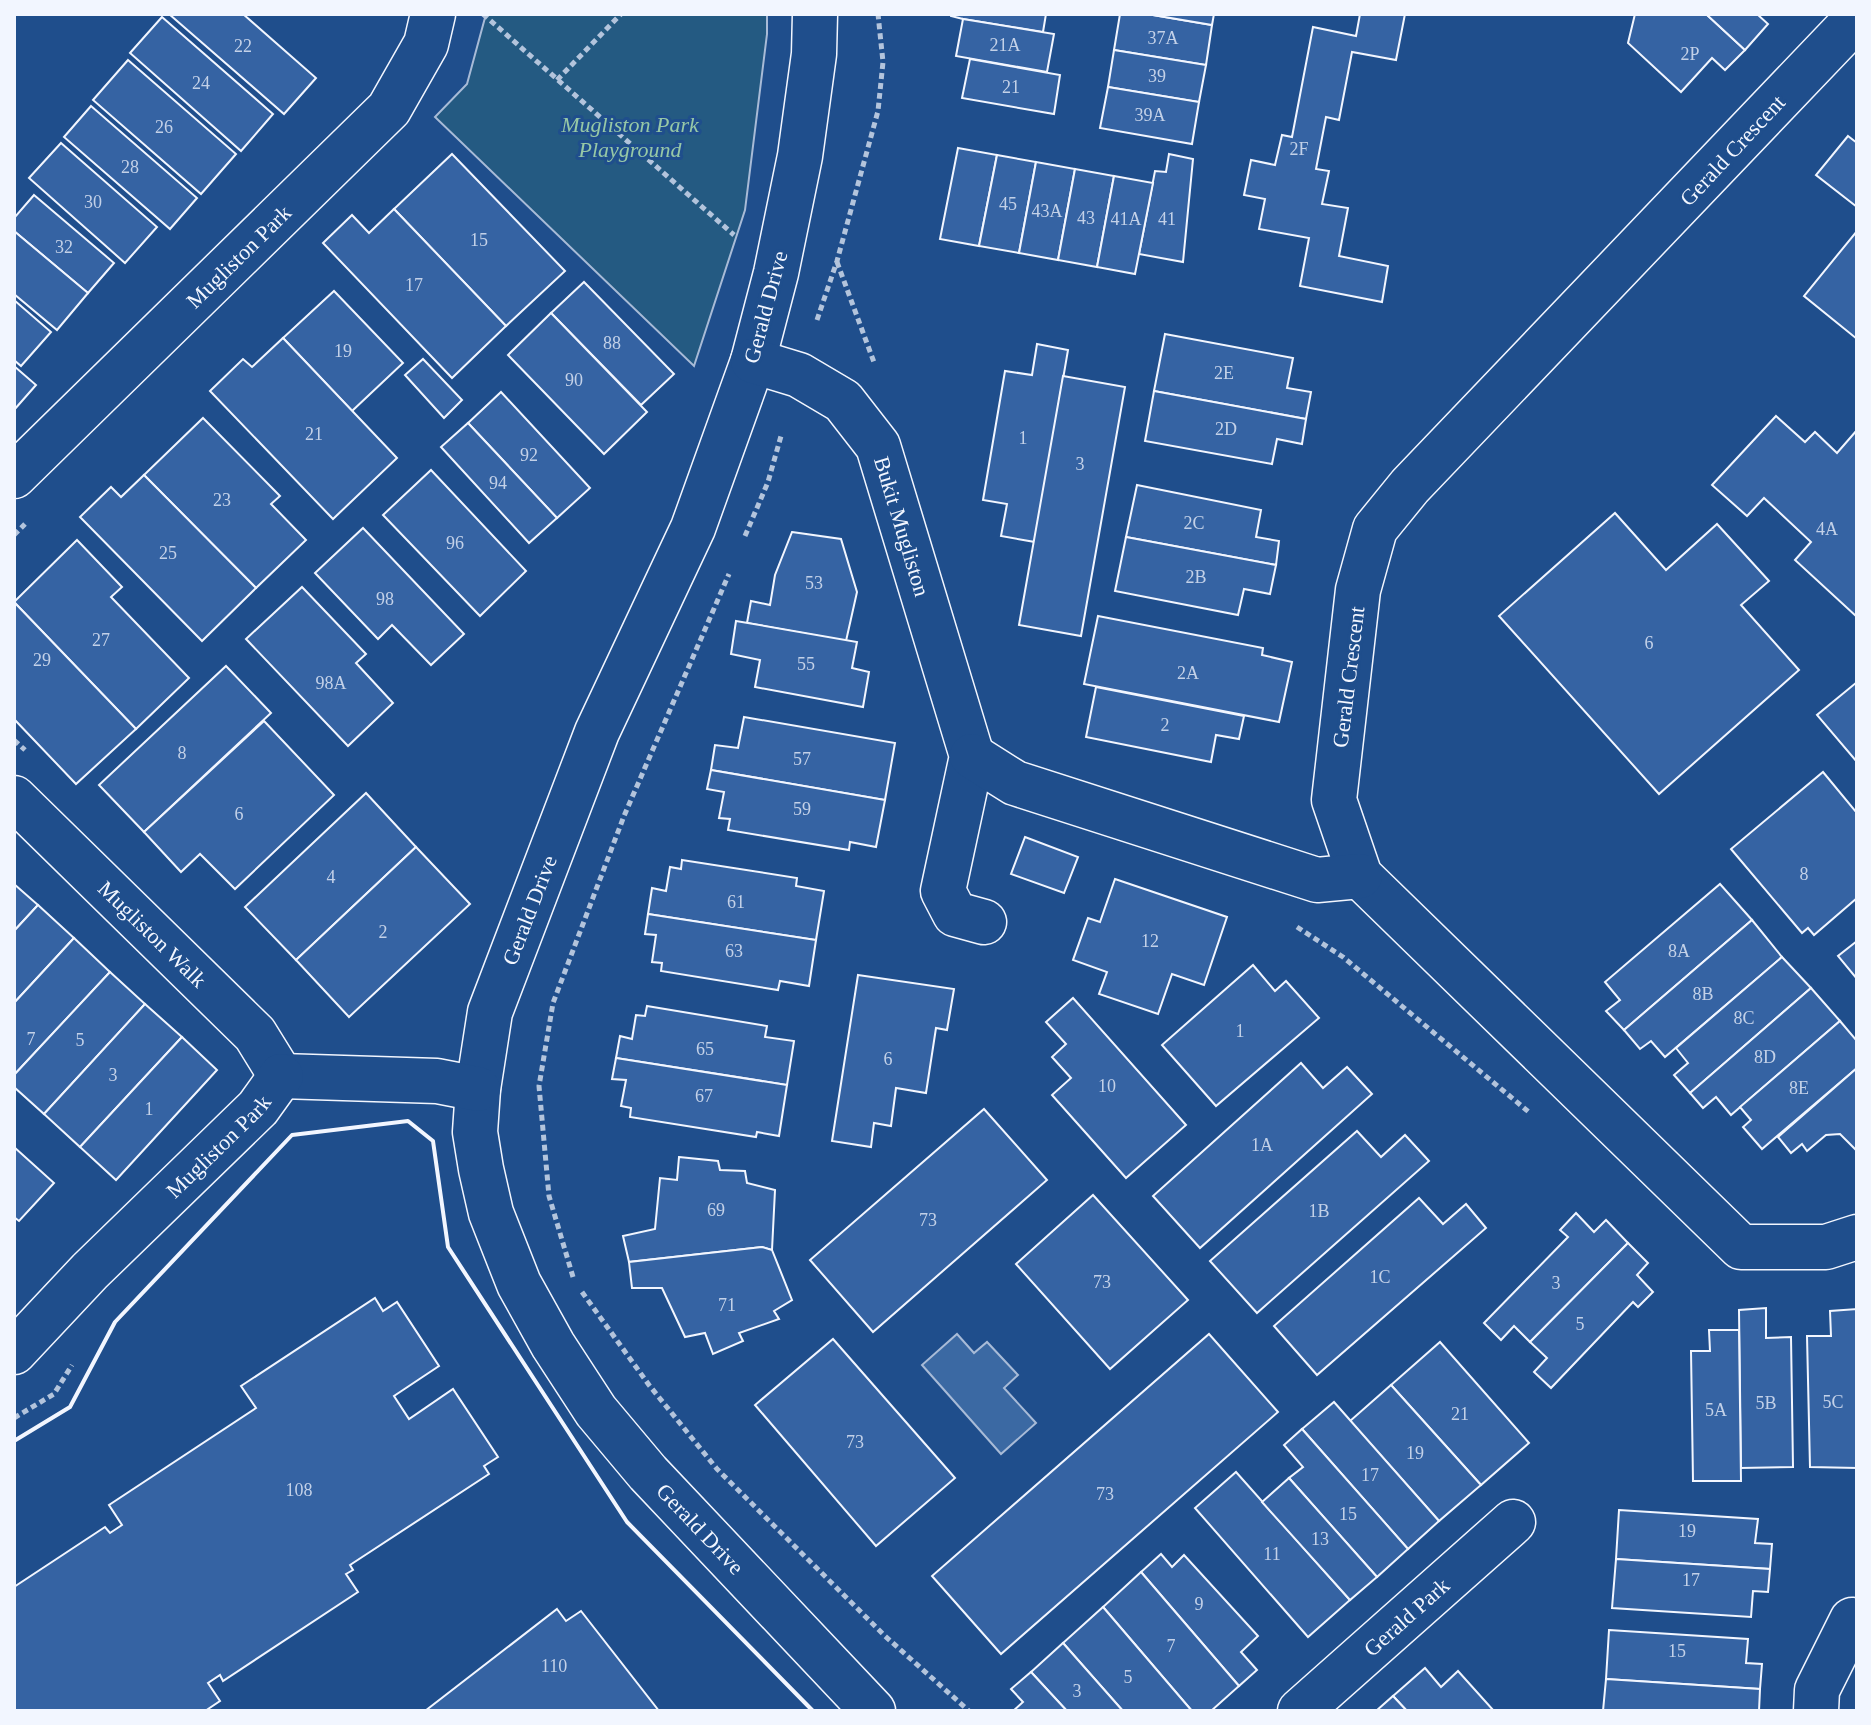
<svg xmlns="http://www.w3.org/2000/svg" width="1871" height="1725" font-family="Georgia,serif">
<rect width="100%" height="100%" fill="#1f4e8c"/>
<!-- green -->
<polygon fill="#245a82" stroke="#a8bbd7" stroke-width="2" points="486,14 767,14 767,34 745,210 694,366 435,117 467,84"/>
<!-- water -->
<polygon fill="#3b69a3" stroke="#a8bbd7" stroke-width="2" points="957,1334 974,1353 987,1342 1018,1375 1004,1388 1036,1423 1001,1454 922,1365"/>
<!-- building -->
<g fill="#3563a3" stroke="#f2f6ff" stroke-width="2">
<polygon points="169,14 243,14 316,78 284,114"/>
<polygon points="951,14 1046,14 1043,32 963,19 951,16"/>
<polygon points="1120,14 1147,14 1212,25 1206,65 1114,50"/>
<polygon points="1147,14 1214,14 1212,25"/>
<polygon points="1360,14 1405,14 1396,60 1352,52 1339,120 1326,117 1316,169 1329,171 1322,204 1348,208 1339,256 1388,266 1382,302 1300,286 1309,238 1259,229 1265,199 1244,195 1251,160 1275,165 1282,135 1292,137 1313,27 1356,36"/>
<polygon points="1635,14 1706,14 1745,50 1725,70 1712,58 1681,92 1628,43"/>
<polygon points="1706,14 1757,14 1768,24 1745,50"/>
<polygon points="162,17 273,114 241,151 130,53"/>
<polygon points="963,19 1054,34 1047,72 956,56"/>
<polygon points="1114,50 1206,65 1199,102 1108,87"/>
<polygon points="970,59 1060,75 1054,114 962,98"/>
<polygon points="128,60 236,154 201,194 93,100"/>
<polygon points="1108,87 1199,102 1192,144 1100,128"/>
<polygon points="91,106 197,198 170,229 64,137"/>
<polygon points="1848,136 1857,143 1857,207 1816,175"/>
<polygon points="61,143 157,227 125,263 29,178"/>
<polygon points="958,148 997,155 979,246 940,239"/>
<polygon points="452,154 565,271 506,326 394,209"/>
<polygon points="1169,154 1193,159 1183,262 1139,254 1155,171 1166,172"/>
<polygon points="997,155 1036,162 1019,253 979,246"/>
<polygon points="1036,162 1075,169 1058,260 1019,253"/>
<polygon points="1075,169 1114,176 1097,267 1058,260"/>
<polygon points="1114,176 1153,183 1135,274 1097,267"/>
<polygon points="34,195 114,263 88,293 14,231 14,218"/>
<polygon points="394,209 506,326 452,378 323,243 352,215 369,233"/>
<polygon points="14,231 88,293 57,330 14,294"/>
<polygon points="1857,231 1857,339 1804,296"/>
<polygon points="584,282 674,374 641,405 551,313"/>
<polygon points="334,291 403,363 352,411 283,338"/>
<polygon points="14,300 51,332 21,366 14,360"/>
<polygon points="551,313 647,412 604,454 508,355"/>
<polygon points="1165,334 1293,358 1287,388 1311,392 1306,419 1154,391"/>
<polygon points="283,338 397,458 333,519 210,391 243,359 252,367"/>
<polygon points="1037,344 1068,350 1035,542 1001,536 1007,504 983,500 1005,371 1032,375"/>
<polygon points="423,359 462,400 444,418 405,375"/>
<polygon points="14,366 36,385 14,410"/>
<polygon points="1063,376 1125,387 1081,636 1019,625"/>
<polygon points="1154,391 1306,419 1302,444 1277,439 1272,464 1145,441"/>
<polygon points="501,392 590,488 557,518 468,423"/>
<polygon points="1776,416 1805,442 1815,432 1837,453 1857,430 1857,617 1795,560 1811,542 1764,498 1747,516 1712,485"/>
<polygon points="203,418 280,496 271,504 306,540 256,588 144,475"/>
<polygon points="468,423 557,518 529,543 441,447"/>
<polygon points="431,470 526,571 480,616 383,515"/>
<polygon points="144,475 256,588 202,641 80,517 111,487 121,497"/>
<polygon points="1137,485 1261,510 1256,537 1279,541 1276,565 1126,537"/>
<polygon points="1615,513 1666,570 1717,524 1769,581 1741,605 1799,670 1659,794 1499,616"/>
<polygon points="363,528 464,634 431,665 392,625 378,639 315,573"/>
<polygon points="792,532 841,539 857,592 846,641 747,623 751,601 770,605 775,575"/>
<polygon points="1126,537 1276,565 1270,594 1244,589 1238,615 1115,591"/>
<polygon points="77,540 122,587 111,597 189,678 136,729 14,602"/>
<polygon points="302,587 366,654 356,663 393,703 348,746 246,639"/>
<polygon points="14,602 136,729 76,784 14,719"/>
<polygon points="1098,616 1263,648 1262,655 1292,662 1279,722 1084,684"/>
<polygon points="736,621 857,642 852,668 869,672 863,707 755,687 760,660 731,654"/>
<polygon points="226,666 271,713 144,832 99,785"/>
<polygon points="1857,682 1857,762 1817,715"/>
<polygon points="1096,687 1244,716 1239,739 1216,735 1211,762 1086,737"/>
<polygon points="744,717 895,743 885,800 711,770 715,745 738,748"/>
<polygon points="264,721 334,795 235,889 200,854 181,872 144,832"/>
<polygon points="711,770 885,800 876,847 850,842 849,850 728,830 730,819 719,818 724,792 707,789"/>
<polygon points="1823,772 1857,813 1857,898 1814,935 1808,928 1802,933 1731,849"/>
<polygon points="366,793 416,847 296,960 245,907"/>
<polygon points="1025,837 1078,857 1064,893 1011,874"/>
<polygon points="416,847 470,904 349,1017 296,960"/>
<polygon points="682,860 797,878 796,886 824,891 816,940 648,914 652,888 666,891 670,867 681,869"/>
<polygon points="1115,879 1227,917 1204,985 1172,974 1158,1014 1099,994 1107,972 1073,960 1088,918 1100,922"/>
<polygon points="14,884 38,905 14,931"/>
<polygon points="1720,884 1752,920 1624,1030 1606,1011 1620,1000 1605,982"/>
<polygon points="38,905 74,938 14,1003 14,931"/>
<polygon points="648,914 816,940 809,986 780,981 778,990 661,971 662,963 652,962 656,935 645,934"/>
<polygon points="1752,920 1782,957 1665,1057 1651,1041 1640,1049 1624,1030"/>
<polygon points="74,938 110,972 14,1075 14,1003"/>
<polygon points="1857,941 1857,979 1838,956"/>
<polygon points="1782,957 1811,988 1690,1093 1674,1075 1688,1063 1676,1048"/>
<polygon points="1253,965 1275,991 1286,981 1319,1018 1216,1106 1162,1045"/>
<polygon points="110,972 145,1004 44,1114 14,1087 14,1075"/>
<polygon points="858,975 954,989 947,1030 936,1028 926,1093 896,1088 891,1126 874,1123 871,1147 832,1141"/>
<polygon points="1811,988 1840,1021 1731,1115 1716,1097 1703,1108 1690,1093"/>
<polygon points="1073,998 1186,1125 1126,1178 1052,1095 1071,1078 1052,1057 1066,1044 1046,1022"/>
<polygon points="145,1004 182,1037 80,1147 44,1114"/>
<polygon points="647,1006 767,1026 765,1037 794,1041 787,1085 616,1058 620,1036 632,1039 636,1015 645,1016"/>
<polygon points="1840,1021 1857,1041 1857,1068 1762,1149 1743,1127 1751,1120 1740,1107"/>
<polygon points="182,1037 217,1070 116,1180 80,1147"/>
<polygon points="616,1058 787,1085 779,1136 757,1132 756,1137 630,1117 631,1108 621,1106 626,1080 612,1079"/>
<polygon points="1301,1063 1323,1088 1347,1067 1372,1094 1200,1248 1153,1196"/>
<polygon points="1857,1068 1857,1151 1840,1134 1826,1135 1807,1151 1802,1144 1791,1153 1778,1137"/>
<polygon points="984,1109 1047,1180 873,1332 810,1260"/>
<polygon points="1357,1131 1381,1157 1405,1135 1429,1161 1257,1313 1210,1261"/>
<polygon points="14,1147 54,1183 19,1221 14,1217"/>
<polygon points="679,1157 718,1161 720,1170 745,1171 747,1183 775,1190 772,1250 762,1247 629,1262 623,1236 655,1229 660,1178 677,1180"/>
<polygon points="1093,1195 1188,1300 1110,1369 1016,1264"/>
<polygon points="1419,1198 1443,1224 1466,1204 1486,1228 1317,1375 1274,1326"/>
<polygon points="1576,1213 1594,1232 1606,1220 1628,1243 1530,1342 1514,1326 1501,1340 1484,1323 1568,1237 1560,1230"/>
<polygon points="1628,1243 1648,1263 1637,1275 1653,1292 1638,1307 1633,1302 1551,1388 1534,1372 1547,1358 1530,1342"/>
<polygon points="762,1247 772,1250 792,1300 774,1311 779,1319 739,1333 743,1341 713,1354 705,1333 685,1337 662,1288 632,1288 629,1262"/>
<polygon points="375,1298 383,1311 397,1302 439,1366 394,1396 409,1419 453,1389 498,1457 484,1466 489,1474 350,1565 353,1570 346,1574 358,1592 223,1681 220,1675 208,1683 220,1701 205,1711 14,1711 14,1587 105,1527 110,1533 122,1525 109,1505 256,1408 241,1386"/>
<polygon points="1766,1308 1766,1338 1791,1337 1793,1467 1741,1468 1739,1310"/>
<polygon points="1857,1309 1857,1468 1810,1467 1807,1336 1831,1336 1830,1311"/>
<polygon points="1709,1330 1739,1330 1741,1481 1693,1481 1691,1351 1710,1351"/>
<polygon points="1209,1334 1278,1412 1001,1654 932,1576"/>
<polygon points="833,1339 955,1478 876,1546 755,1405"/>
<polygon points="1440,1342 1529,1443 1481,1485 1391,1385"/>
<polygon points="1391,1385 1481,1485 1439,1521 1350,1421"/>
<polygon points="1334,1402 1439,1521 1408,1549 1302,1429"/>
<polygon points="1302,1429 1408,1549 1377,1577 1289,1478 1303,1467 1284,1445"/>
<polygon points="1236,1472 1350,1600 1308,1637 1195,1508"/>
<polygon points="1289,1478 1377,1577 1350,1600 1262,1502"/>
<polygon points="1619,1510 1758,1519 1755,1543 1772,1544 1770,1569 1616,1559"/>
<polygon points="1161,1554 1172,1567 1184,1555 1258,1636 1241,1652 1257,1670 1239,1686 1141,1572"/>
<polygon points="1616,1559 1770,1569 1768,1592 1753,1591 1751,1617 1612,1608"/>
<polygon points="1141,1572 1239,1686 1211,1711 1192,1711 1103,1607"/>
<polygon points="1103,1607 1192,1711 1123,1711 1063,1643"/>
<polygon points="557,1609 566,1621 581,1611 659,1711 425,1711"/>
<polygon points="1609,1630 1748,1639 1746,1663 1762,1664 1760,1689 1606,1679"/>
<polygon points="1063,1643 1123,1711 1067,1711 1031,1672"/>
<polygon points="1425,1668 1441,1687 1458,1671 1494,1711 1407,1711 1393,1696"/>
<polygon points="1031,1672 1067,1711 1013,1711 1023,1702 1011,1689"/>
<polygon points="1606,1679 1760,1689 1759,1711 1603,1711"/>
<polygon points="1393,1696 1407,1711 1376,1711"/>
</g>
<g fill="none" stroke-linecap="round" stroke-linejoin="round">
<!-- minor casing -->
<g stroke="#f2f6ff" stroke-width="47">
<g id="minor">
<path id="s1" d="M815,14L814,54L800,156L776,273L753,361L693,528L597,732L490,1012L478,1089L475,1132L481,1169L491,1213L519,1284L553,1345L596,1411L648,1473L873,1711"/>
<polyline points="1857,18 1410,486 1375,529 1358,590 1334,800 1360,876 1741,1247 1826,1247 1857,1237"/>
<path id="s2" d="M753,361L799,375L843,401L878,446L972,756L943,891L955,914L984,922"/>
<path id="s3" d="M14,476L389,109L426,44L433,14"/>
<polyline points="972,756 1015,783 1317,880 1360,876"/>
<path id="s4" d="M14,798L255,1034L281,1076"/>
<polyline points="281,1076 437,1081 478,1089"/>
<path id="s5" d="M14,1352L90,1271L258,1108L281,1076"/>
<path id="s6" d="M1300,1711L1513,1522"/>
<polyline points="1816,1711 1817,1690 1852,1620"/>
</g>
</g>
<!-- path -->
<g stroke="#b3c4dc" stroke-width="5" stroke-dasharray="6 4" stroke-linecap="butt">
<polyline points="483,14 734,235"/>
<polyline points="557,80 621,14"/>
<polyline points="837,262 875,365"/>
<polyline points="817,320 837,261 878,111 883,62 878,14"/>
<polyline points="14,535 25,524"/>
<polyline points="745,536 768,482 781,436"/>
<polyline points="14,740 25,750"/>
<polyline points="1297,927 1343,957 1530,1113"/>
<polyline points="573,1277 549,1196 539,1086 553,1003 624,816 729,574"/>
<polyline points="582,1292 649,1385 717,1469 885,1636 969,1711"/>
<polyline points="14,1418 54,1394 72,1365"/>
</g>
<!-- minor -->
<use href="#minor" stroke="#1f4e8c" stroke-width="44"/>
<!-- wall -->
<polyline stroke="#f2f6ff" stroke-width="4" points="14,1441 70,1407 115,1322 292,1135 408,1121 433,1141 448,1247 627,1522 813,1711"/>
</g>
<g text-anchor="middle" stroke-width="6" stroke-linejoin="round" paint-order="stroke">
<!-- number labels -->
<g font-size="18" fill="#c3d1e8">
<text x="1163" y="44">37A</text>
<text x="1005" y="51">21A</text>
<text x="243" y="52">22</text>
<text x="1690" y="60">2P</text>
<text x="1157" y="82">39</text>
<text x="201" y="89">24</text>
<text x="1011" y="93">21</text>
<text x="1150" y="121">39A</text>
<text x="164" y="133">26</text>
<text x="1299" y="155">2F</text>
<text x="130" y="173">28</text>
<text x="93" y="208">30</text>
<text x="1008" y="210">45</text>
<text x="1047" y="217">43A</text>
<text x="1086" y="224">43</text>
<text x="1126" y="225">41A</text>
<text x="1167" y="225">41</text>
<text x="479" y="246">15</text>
<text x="64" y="253">32</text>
<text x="414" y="291">17</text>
<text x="612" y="349">88</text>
<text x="343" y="357">19</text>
<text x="1224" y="379">2E</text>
<text x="574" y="386">90</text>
<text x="1226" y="435">2D</text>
<text x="314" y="440">21</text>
<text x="1023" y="444">1</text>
<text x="529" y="461">92</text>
<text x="1080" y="470">3</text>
<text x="498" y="489">94</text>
<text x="222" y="506">23</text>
<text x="1194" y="529">2C</text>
<text x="1827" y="535">4A</text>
<text x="455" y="549">96</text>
<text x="168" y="559">25</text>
<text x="1196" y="583">2B</text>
<text x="814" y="589">53</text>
<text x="385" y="605">98</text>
<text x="101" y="646">27</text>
<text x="1649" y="649">6</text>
<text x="42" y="666">29</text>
<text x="806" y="670">55</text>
<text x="1188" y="679">2A</text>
<text x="331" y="689">98A</text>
<text x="1165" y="731">2</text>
<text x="182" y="759">8</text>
<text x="802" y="765">57</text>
<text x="802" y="815">59</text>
<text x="239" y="820">6</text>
<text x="1804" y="880">8</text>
<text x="331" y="883">4</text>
<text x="736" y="908">61</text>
<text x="383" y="938">2</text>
<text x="1150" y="947">12</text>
<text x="734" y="957">63</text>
<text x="1679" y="957">8A</text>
<text x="1703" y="1000">8B</text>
<text x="1744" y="1024">8C</text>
<text x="1240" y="1037">1</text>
<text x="31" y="1045">7</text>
<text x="80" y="1046">5</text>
<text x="705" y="1055">65</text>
<text x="1765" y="1063">8D</text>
<text x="888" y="1065">6</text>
<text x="113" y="1081">3</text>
<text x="1107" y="1092">10</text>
<text x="1799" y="1094">8E</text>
<text x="704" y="1102">67</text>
<text x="149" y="1115">1</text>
<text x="1262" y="1151">1A</text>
<text x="716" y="1216">69</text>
<text x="1319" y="1217">1B</text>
<text x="928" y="1226">73</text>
<text x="1380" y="1283">1C</text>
<text x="1102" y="1288">73</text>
<text x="1556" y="1289">3</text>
<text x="727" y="1311">71</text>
<text x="1580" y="1330">5</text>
<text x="1833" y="1408">5C</text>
<text x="1766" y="1409">5B</text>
<text x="1716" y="1416">5A</text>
<text x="1460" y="1420">21</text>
<text x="855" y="1448">73</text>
<text x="1415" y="1459">19</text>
<text x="1370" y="1481">17</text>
<text x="299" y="1496">108</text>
<text x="1105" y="1500">73</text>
<text x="1348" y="1520">15</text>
<text x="1687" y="1537">19</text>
<text x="1320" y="1545">13</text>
<text x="1272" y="1560">11</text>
<text x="1691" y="1586">17</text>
<text x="1199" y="1610">9</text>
<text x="1171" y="1652">7</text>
<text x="1677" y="1657">15</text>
<text x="554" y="1672">110</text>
<text x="1128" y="1683">5</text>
<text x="1077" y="1697">3</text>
</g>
<!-- park labels -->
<g font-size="22" font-style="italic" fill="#97c8a6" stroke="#1f4e8c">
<text x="630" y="132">Mugliston Park<tspan x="630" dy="25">Playground</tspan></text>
</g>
<!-- street labels -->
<g font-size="22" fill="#f2f6ff" stroke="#1f4e8c">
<text transform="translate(1732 150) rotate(-47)" y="8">Gerald Crescent</text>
<text dy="8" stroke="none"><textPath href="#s3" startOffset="314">Mugliston Park</textPath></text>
<text transform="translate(765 307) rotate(-75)" y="8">Gerald Drive</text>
<text dy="8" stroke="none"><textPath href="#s2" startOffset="240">Bukit Mugliston</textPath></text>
<text transform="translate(1348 677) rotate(-83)" y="8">Gerald Crescent</text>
<text transform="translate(529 910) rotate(-69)" y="8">Gerald Drive</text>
<text dy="8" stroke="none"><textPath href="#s4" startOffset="194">Mugliston Walk</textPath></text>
<text dy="8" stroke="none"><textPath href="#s5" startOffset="290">Mugliston Park</textPath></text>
<text dy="8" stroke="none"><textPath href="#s1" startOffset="1642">Gerald Drive</textPath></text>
<text dy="8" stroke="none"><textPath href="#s6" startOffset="142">Gerald Park</textPath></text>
</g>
</g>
<!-- border -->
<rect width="1871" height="1725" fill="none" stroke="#f2f6ff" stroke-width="32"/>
</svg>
